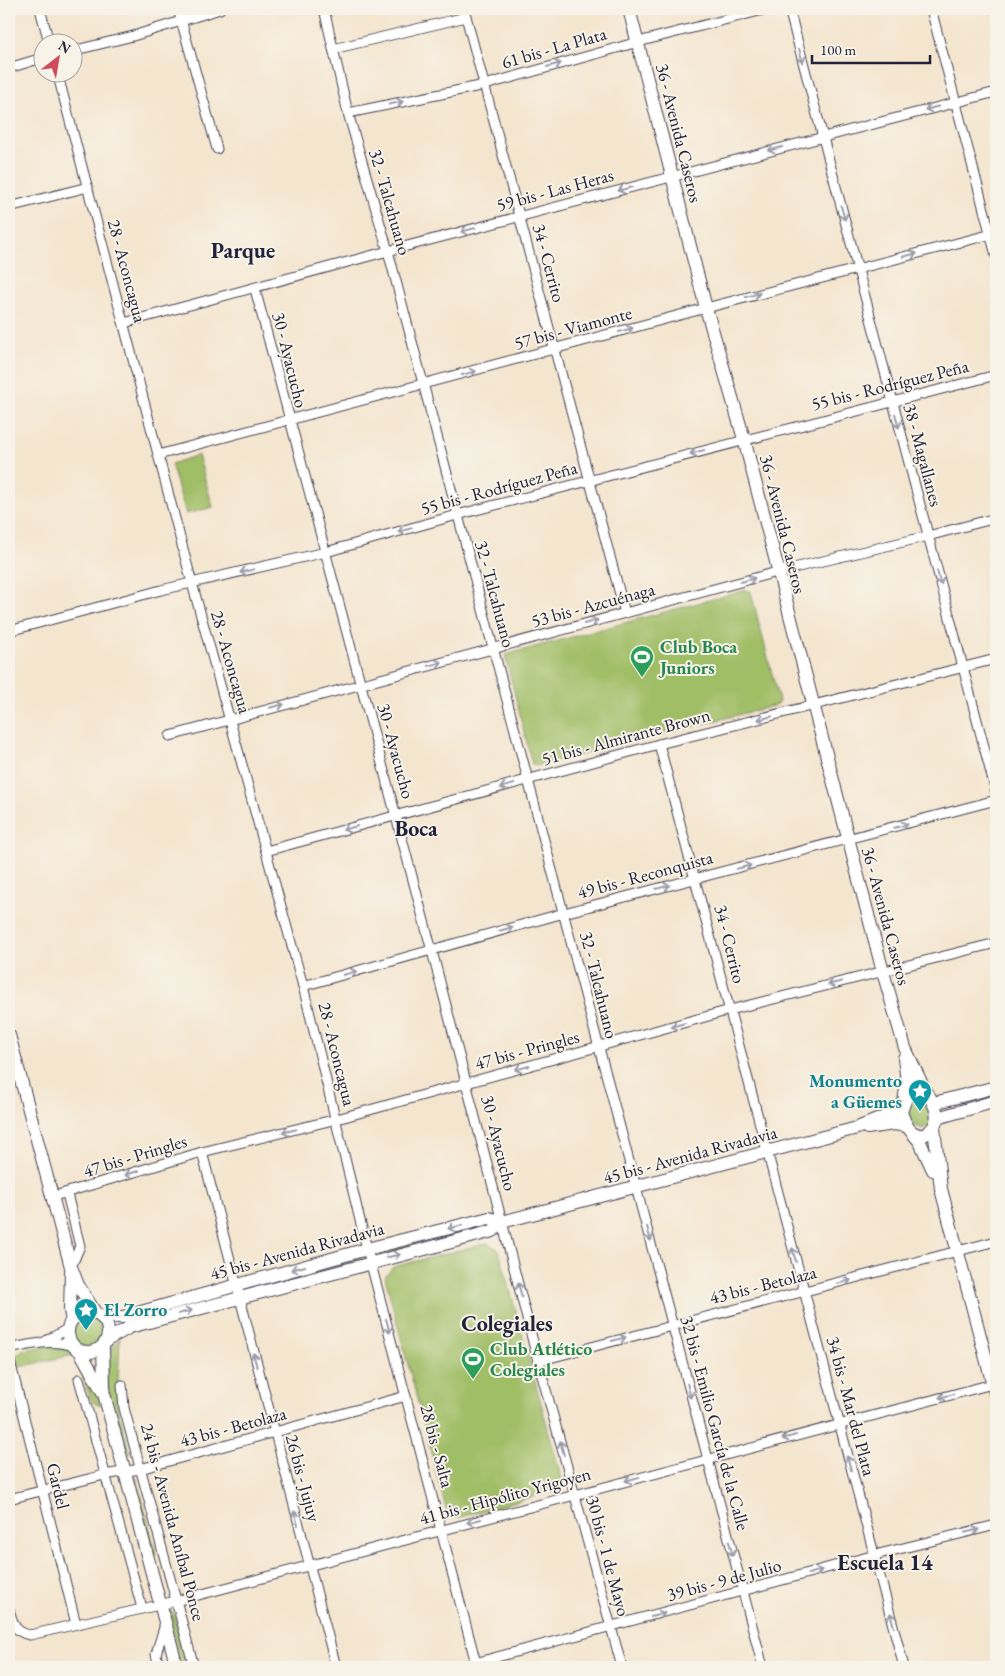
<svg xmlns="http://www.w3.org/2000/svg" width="1005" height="1676" font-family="'EB Garamond',serif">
<rect width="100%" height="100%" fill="#f7f3e8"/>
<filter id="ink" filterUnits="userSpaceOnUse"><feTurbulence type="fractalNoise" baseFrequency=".02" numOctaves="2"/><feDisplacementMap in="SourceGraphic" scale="10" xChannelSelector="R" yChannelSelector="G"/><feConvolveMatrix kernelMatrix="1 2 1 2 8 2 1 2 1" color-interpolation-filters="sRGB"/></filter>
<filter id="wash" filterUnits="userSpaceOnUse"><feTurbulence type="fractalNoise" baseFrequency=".0096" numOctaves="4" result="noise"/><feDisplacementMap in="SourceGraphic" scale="20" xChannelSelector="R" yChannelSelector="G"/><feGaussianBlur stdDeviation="1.12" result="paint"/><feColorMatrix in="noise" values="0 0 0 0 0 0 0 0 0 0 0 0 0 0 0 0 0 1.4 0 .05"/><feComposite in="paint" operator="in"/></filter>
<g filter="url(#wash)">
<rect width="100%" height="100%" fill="#f4e5ce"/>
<!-- green -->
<g fill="#a0be66" stroke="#617050">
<polygon points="198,455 213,507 186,514 171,464"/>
<polygon points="746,590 751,592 779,701 777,705 537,766 532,764 505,655"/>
<path d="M917,1095L930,1104L931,1124L923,1129L911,1124C907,1110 906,1106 917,1095Z"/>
<polygon points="491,1224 492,1227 375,1256 375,1253"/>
<polygon points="487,1243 499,1250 563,1483 560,1489 457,1518 447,1513 385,1277 393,1267"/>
<polygon points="361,1256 362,1259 246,1292 245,1288"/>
<circle cx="87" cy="1333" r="16"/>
<path d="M120,1339L117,1404L130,1450L129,1455L124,1450C116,1423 92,1359 120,1339Z"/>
<polygon points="48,1346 68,1348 73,1355 15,1368 13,1359 22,1350"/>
<polygon points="77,1358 83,1364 101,1403 100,1406 94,1403 90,1398"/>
<polygon points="131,1478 137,1478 156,1555 151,1555"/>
<polygon points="169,1609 174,1615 189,1667 181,1667 167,1615"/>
</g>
</g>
<g filter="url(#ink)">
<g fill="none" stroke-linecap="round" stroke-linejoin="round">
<!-- minor casing -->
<g stroke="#423f51" stroke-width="11">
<g id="minor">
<polyline points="40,9 49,42"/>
<polyline points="178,9 217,149"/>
<polyline points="324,9 348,113 388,251 763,1667"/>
<polyline points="464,9 625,613"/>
<polyline points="789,9 996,792"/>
<polyline points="931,9 996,255"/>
<polyline points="333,49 466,17"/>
<polyline points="72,51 133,36 220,9"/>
<polyline points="9,68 42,58"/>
<polyline points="57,72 192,583 303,986 367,1249 477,1667"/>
<polyline points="348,113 485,85 638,42 767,9"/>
<polyline points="9,207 88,187"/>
<polyline points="255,289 432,951 538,1361 622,1667"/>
<polyline points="124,323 388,251 996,92"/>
<polyline points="158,455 706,308 996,233"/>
<polyline points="9,631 161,590 326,552 457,515 996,375"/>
<polyline points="170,736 777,572 928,536 996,518"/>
<polyline points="659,744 904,1667"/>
<polyline points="266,851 659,744 996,659"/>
<polyline points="303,986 564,913 996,800"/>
<polyline points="202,1152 336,1667"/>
<polyline points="67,1194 80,1246 71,1267"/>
<polyline points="51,1197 202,1152 337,1119 730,1010 996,943"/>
<polyline points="44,1342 69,1328"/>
<path d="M9,1349C31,1344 51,1339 73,1346"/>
<polyline points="9,1357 76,1624"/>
<polyline points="538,1361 996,1241"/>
<polyline points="79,1379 142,1608"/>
<polyline points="122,1385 124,1408 194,1667"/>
<polyline points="9,1499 104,1475 140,1469 406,1396"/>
<path d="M9,1609C13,1623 14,1632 30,1635L176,1601L996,1383"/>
<polyline points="159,1667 156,1654 165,1624"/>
<polyline points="460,1667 875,1555 996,1525"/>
</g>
</g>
<!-- secondary casing -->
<g stroke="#423f51" stroke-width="14">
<g id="secondary">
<polyline points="629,9 706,308 744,439 883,972 905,1048 926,1093"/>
<polyline points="9,1035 71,1267 78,1285 96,1314"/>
<path d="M915,1091L929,1096C939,1110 941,1126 924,1135C910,1136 905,1124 901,1112L906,1098Z"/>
<polyline points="904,1102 907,1082 904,1058"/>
<polyline points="934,1103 996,1087"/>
<polyline points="937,1118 996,1101"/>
<polyline points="867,1128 894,1124 907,1126"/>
<polyline points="934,1128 941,1189 996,1396"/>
<polyline points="911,1131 920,1142 933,1170"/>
<polyline points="71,1272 70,1311 72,1320"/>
<circle cx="88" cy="1332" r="20"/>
<polyline points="101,1317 123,1317 367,1249 489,1218 502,1222"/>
<polyline points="107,1340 130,1327 493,1231 502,1222 857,1128 892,1114 903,1104"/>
<polyline points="103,1346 104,1388"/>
<polyline points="80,1351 104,1394 177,1667"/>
</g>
</g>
<!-- minor -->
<use href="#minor" stroke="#fff" stroke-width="9"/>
<!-- secondary -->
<use href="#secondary" stroke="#fff" stroke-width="12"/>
</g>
<!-- one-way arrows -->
<defs><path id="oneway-shaft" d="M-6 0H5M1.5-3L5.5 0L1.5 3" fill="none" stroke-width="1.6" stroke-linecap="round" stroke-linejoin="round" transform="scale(1.25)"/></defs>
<g stroke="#9c9ca7">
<use href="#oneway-shaft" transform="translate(801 56) rotate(75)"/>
<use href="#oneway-shaft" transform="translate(554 65) rotate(-16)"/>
<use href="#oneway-shaft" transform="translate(396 103) rotate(-12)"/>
<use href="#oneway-shaft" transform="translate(932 108) rotate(166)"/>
<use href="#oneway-shaft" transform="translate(775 149) rotate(165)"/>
<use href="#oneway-shaft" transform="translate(625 189) rotate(165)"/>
<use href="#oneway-shaft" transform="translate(843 213) rotate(74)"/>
<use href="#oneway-shaft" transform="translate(468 230) rotate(165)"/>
<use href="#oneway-shaft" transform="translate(910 255) rotate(-14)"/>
<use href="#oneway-shaft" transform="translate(753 295) rotate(-15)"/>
<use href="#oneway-shaft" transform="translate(626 330) rotate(-16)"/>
<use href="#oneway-shaft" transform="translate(469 373) rotate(-15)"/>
<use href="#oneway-shaft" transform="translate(897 421) rotate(75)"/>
<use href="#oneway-shaft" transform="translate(697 452) rotate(165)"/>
<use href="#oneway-shaft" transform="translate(405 530) rotate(164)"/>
<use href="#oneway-shaft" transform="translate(247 571) rotate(167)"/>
<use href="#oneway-shaft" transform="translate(939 578) rotate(75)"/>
<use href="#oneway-shaft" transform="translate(748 580) rotate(-15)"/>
<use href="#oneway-shaft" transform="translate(591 622) rotate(-15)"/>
<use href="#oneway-shaft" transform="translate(435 664) rotate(-15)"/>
<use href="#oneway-shaft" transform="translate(277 706) rotate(-14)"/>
<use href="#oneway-shaft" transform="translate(765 718) rotate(166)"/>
<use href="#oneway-shaft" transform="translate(507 786) rotate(165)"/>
<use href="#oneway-shaft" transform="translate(901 826) rotate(-15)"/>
<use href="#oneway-shaft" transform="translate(350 828) rotate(165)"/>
<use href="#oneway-shaft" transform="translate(744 867) rotate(-14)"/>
<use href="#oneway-shaft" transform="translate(663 887) rotate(-15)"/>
<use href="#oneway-shaft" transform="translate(506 929) rotate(-16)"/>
<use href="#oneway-shaft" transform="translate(350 973) rotate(-15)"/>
<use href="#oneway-shaft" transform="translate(835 983) rotate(166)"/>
<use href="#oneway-shaft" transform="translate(678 1025) rotate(164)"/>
<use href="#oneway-shaft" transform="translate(522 1068) rotate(165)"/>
<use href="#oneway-shaft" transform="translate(289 1131) rotate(166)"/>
<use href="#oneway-shaft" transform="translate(132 1173) rotate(163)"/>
<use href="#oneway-shaft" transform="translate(455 1227) rotate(166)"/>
<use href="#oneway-shaft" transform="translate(649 1234) rotate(75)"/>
<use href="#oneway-shaft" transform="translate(794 1255) rotate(-105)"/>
<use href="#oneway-shaft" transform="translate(393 1256) rotate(-14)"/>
<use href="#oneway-shaft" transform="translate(298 1268) rotate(164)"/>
<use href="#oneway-shaft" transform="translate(844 1282) rotate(-15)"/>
<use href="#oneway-shaft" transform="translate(520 1290) rotate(-104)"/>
<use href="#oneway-shaft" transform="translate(185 1312) rotate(-15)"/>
<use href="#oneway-shaft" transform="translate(388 1326) rotate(75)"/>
<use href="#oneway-shaft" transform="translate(619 1339) rotate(-15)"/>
<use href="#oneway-shaft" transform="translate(255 1360) rotate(-105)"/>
<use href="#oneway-shaft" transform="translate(689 1391) rotate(76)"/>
<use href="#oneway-shaft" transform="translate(946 1396) rotate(166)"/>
<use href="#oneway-shaft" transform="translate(789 1437) rotate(165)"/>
<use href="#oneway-shaft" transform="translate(562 1448) rotate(-105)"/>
<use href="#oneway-shaft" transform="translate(849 1463) rotate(-106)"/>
<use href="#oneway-shaft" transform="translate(632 1479) rotate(165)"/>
<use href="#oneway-shaft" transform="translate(296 1518) rotate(-105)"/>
<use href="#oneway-shaft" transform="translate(474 1521) rotate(165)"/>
<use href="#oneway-shaft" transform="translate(972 1531) rotate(-14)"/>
<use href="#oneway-shaft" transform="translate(731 1549) rotate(75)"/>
<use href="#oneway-shaft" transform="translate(815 1572) rotate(-15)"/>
<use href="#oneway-shaft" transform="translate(658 1615) rotate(-16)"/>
<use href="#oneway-shaft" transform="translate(892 1620) rotate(-104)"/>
</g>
</g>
<!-- icons -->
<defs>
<g id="stadium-pin" transform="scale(1.25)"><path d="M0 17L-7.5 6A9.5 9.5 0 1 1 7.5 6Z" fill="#2e9e5b" stroke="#f7f3e8"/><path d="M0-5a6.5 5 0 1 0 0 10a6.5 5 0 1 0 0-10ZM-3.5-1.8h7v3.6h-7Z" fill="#fff"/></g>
<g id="sight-pin" transform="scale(1.25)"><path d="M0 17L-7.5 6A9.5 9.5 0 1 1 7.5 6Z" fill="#0f9aa8" stroke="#f7f3e8"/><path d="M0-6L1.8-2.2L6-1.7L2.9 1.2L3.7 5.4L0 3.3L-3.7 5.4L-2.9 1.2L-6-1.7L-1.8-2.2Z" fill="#fff"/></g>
</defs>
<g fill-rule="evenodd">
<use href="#stadium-pin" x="642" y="657"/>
<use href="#sight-pin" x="920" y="1091"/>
<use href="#sight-pin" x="86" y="1310"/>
<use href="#stadium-pin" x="473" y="1359"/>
</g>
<g text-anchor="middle" stroke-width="4" stroke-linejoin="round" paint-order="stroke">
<!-- street labels -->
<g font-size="18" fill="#22223b" stroke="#f7f3e8">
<text transform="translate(554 48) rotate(-16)" y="6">61 bis - La Plata</text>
<text transform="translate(679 133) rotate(76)" y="6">36 - Avenida Caseros</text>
<text transform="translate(555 190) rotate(-15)" y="6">59 bis - Las Heras</text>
<text transform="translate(390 202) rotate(74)" y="6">32 - Talcahuano</text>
<text transform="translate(549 263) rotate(75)" y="6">34 - Cerrito</text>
<text transform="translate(127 271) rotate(75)" y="6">28 - Aconcagua</text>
<text transform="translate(573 328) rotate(-15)" y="6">57 bis - Viamonte</text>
<text transform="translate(290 360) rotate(76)" y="6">30 - Ayacucho</text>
<text transform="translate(890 385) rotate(-14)" y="6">55 bis - Rodríguez Peña</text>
<text transform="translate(923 455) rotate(75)" y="6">38 - Magallanes</text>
<text transform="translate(499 488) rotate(-15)" y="6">55 bis - Rodríguez Peña</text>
<text transform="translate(783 524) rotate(76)" y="6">36 - Avenida Caseros</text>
<text transform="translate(495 594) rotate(75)" y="6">32 - Talcahuano</text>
<text transform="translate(593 605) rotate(-15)" y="6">53 bis - Azcuénaga</text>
<text transform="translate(231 662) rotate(74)" y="6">28 - Aconcagua</text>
<text transform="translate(626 737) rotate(-15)" y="6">51 bis - Almirante Brown</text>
<text transform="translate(396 751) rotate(75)" y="6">30 - Ayacucho</text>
<text transform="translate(645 875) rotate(-15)" y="6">49 bis - Reconquista</text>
<text transform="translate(886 916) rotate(75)" y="6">36 - Avenida Caseros</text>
<text transform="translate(730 944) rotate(76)" y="6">34 - Cerrito</text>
<text transform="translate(599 985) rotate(76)" y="6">32 - Talcahuano</text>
<text transform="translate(527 1050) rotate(-15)" y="6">47 bis - Pringles</text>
<text transform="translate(337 1054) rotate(76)" y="6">28 - Aconcagua</text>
<text transform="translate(499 1143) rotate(76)" y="6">30 - Ayacucho</text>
<text transform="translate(690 1155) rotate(-15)" y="6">45 bis - Avenida Rivadavia</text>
<text transform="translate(135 1156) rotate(-17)" y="6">47 bis - Pringles</text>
<text transform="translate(297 1251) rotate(-15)" y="6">45 bis - Avenida Rivadavia</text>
<text transform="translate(763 1285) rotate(-14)" y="6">43 bis - Betolaza</text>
<text transform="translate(851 1406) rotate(75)" y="6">34 bis - Mar del Plata</text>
<text transform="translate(715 1423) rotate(75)" y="6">32 bis - Emilio García de la Calle</text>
<text transform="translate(233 1427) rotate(-15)" y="6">43 bis - Betolaza</text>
<text transform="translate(437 1446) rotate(75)" y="6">28 bis - Salta</text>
<text transform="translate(303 1478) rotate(75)" y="6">26 bis - Jujuy</text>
<text transform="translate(58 1486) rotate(76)" y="6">Gardel</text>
<text transform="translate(505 1496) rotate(-15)" y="6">41 bis - Hipólito Yrigoyen</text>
<text transform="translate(173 1522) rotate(75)" y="6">24 bis - Avenida Aníbal Ponce</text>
<text transform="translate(608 1556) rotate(75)" y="6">30 bis - 1 de Mayo</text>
<text transform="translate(724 1580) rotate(-15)" y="6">39 bis - 9 de Julio</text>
</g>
<!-- leisure labels -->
<g font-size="18" font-weight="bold" fill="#27864d" stroke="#f7f3e8" text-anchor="start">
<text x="660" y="653">Club Boca<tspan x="660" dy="21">Juniors</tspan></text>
<text x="490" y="1355">Club Atlético<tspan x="490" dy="21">Colegiales</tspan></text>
</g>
<!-- culture labels -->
<g font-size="18" font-weight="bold" fill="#0d838f" stroke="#f7f3e8" text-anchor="end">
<text x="902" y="1087">Monumento<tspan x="902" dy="21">a Güemes</tspan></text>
<text x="104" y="1316" text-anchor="start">El Zorro</text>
</g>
<!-- district labels -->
<g font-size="22" font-weight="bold" fill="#22223b" stroke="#f7f3e8">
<text x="243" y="258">Parque</text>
<text x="416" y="836">Boca</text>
<text x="507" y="1331">Colegiales</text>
<text x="885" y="1570">Escuela 14</text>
</g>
</g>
<!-- margin -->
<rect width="1005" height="1676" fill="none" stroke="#f7f3e8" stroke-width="30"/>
<!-- north arrow -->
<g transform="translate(58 58) rotate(31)"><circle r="24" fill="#f7f3e8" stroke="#a29fa3"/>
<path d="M0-4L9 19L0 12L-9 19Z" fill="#d1495b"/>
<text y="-8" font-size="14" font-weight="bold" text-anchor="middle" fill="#22223b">N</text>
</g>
<!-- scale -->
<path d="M812 55v8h118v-8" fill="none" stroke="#22223b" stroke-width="2.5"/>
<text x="820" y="55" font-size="15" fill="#22223b" stroke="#f7f3e8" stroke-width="4" paint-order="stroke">100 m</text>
</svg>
